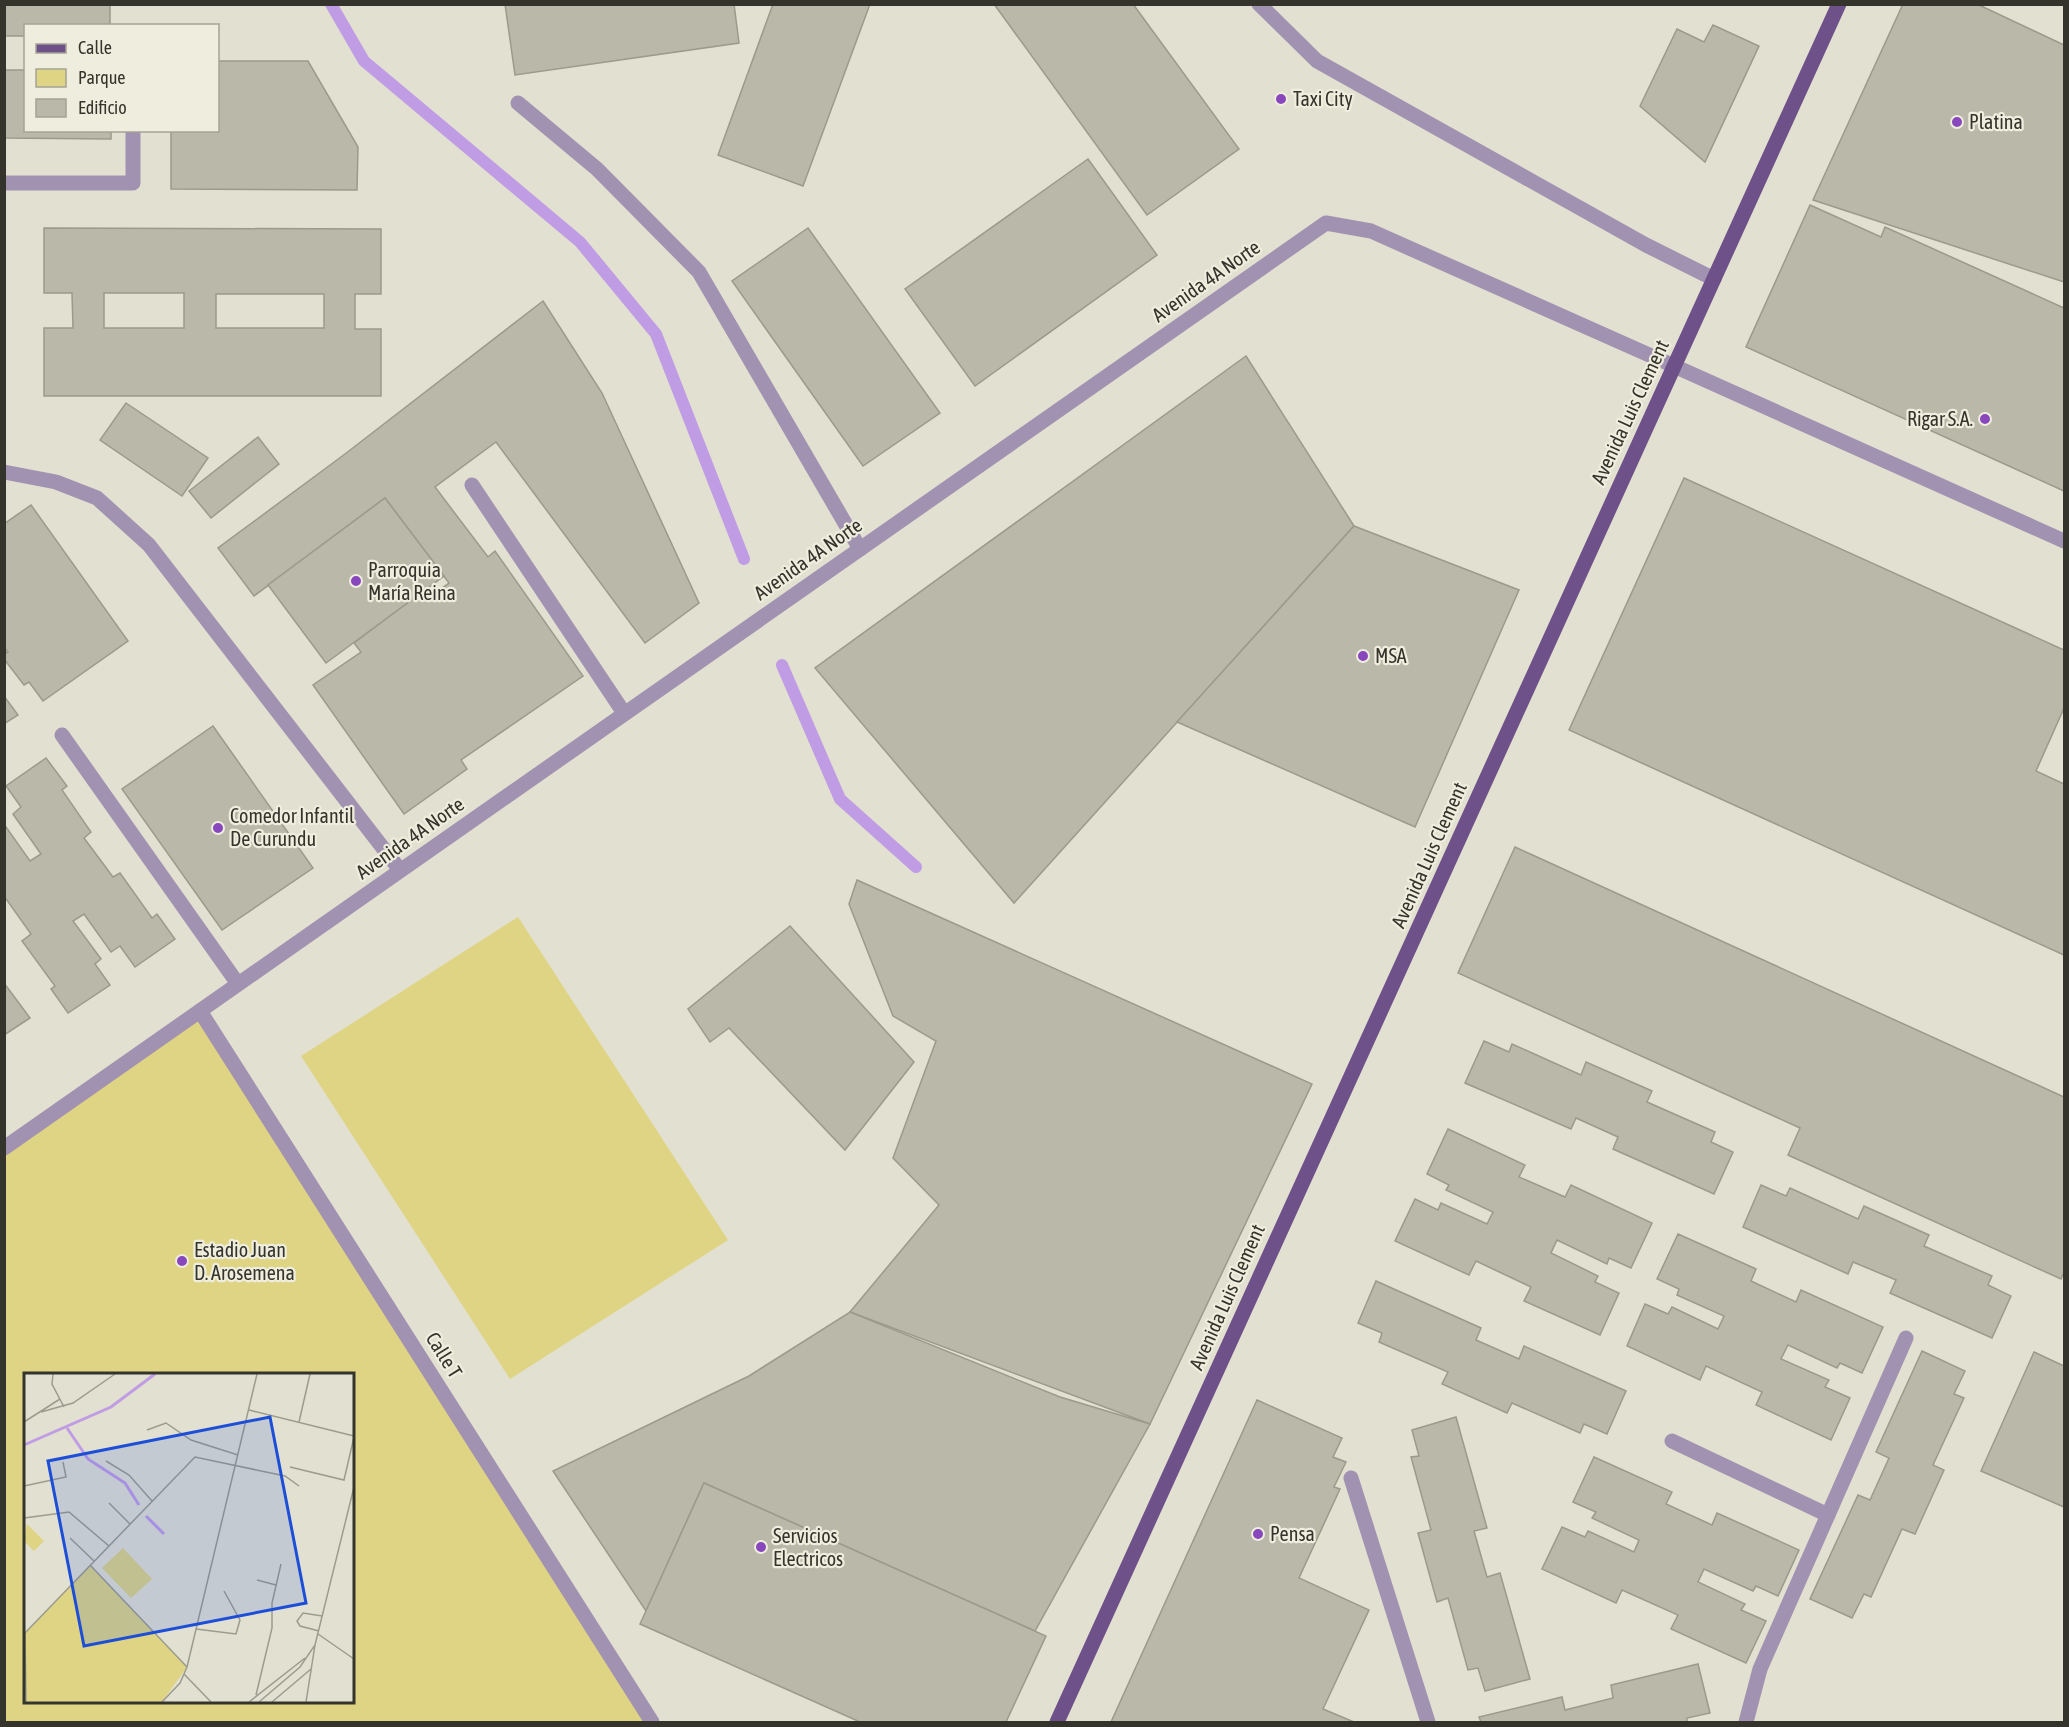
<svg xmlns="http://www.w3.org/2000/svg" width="2069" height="1727" font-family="'Asap Condensed',sans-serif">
<rect width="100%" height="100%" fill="#e2e0d0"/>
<!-- green -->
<g fill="#dfd484" fill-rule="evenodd">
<polygon points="518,917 728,1240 510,1379 301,1056"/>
<path d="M200,1011L652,1722H5L4,1148ZM26,1374H352V1702H26Z"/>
</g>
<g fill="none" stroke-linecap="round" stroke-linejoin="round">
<!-- stream -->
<g stroke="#c09ce5" stroke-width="12">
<polyline points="331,4 364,61 580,242 656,334 744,559"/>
<polyline points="782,665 840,799 916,867"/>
</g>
</g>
<!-- building -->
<g fill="#b9b8a9" stroke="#9b9a8b" stroke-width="1.5" fill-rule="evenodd">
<polygon points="4,4 110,4 110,26 26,26 26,36 4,36"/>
<polygon points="505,4 734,4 739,43 515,75"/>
<polygon points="773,4 870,4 803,186 718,155"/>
<polygon points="994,4 1133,4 1239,149 1147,215"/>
<polygon points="1903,4 1977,4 2064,45 2064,282 1813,200"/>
<polygon points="1713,25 1759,46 1705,162 1640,106 1677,29 1704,42"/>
<polygon points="218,61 308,61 358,147 357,190 171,189 171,130 218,130"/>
<polygon points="4,70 26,70 26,130 111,130 111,139 4,138"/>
<polygon points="1088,159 1157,255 975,386 905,289"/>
<polygon points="1810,205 1881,237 1885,227 2064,308 2064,491 1746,347"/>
<path d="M44,228L381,229V294H355V329H381V396H44V328H73L72,293H44ZM104,293H184V328H104ZM216,294H324V328H216Z"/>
<polygon points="808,228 940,413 863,466 732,281"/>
<polygon points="543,301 602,393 699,603 645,643 496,442 435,487 488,557 495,551 583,676 461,760 467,769 404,814 313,685 361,652 354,643 424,590 429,597 449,583 385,498 254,596 218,548 345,454"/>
<polygon points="1246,356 1354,526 1014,903 815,668"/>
<polygon points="126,403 208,458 182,496 100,440"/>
<polygon points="258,437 279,464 211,518 189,491"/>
<polygon points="1684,478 2064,650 2064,708 2036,771 2064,784 2064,955 1569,730"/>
<polygon points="385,498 444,576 326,663 268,585"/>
<polygon points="31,505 128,641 43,701 29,682 24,685 4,659 4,654 8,652 4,647 4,524"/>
<polygon points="1354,526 1519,590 1415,827 1177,722"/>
<polygon points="4,696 18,715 4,724"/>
<polygon points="213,726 313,868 222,930 122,789"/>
<polygon points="46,758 67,786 62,790 91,832 84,838 113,877 120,873 152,918 157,914 175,939 135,967 120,946 111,952 84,914 73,921 101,959 95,964 110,985 68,1013 51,989 55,986 22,941 31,934 4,896 4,824 30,861 41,854 13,814 21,807 6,786"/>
<polygon points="1515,847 2064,1097 2064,1272 2061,1279 1788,1155 1800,1128 1458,973"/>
<polygon points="857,880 1312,1084 1150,1424 850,1312 939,1205 893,1158 936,1041 893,1016 849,904"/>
<polygon points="790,926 914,1062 845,1150 729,1028 710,1042 688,1009"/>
<polygon points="4,983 30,1018 4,1035"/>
<polygon points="1484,1041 1509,1052 1512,1044 1581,1075 1586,1062 1652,1091 1647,1102 1715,1132 1711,1142 1733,1152 1714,1194 1613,1149 1618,1137 1576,1118 1571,1129 1465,1083"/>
<polygon points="1448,1129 1525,1165 1519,1177 1565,1197 1571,1185 1652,1223 1631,1268 1609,1258 1607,1264 1557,1240 1551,1253 1598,1276 1595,1282 1619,1293 1600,1335 1524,1301 1531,1287 1476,1261 1469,1275 1395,1241 1415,1199 1438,1210 1441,1203 1487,1224 1493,1212 1446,1190 1449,1185 1427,1174"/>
<polygon points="1761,1185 1786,1196 1790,1188 1858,1219 1864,1206 1929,1235 1924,1246 1992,1276 1988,1285 2011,1296 1992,1338 1890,1293 1896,1280 1853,1262 1848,1274 1743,1227"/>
<polygon points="1678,1234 1756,1269 1751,1281 1796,1302 1801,1290 1883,1327 1862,1373 1840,1363 1837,1368 1788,1345 1781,1359 1829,1380 1825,1387 1850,1398 1831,1440 1756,1405 1762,1392 1706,1366 1700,1380 1627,1346 1645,1304 1668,1314 1672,1307 1718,1329 1724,1316 1677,1295 1679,1289 1657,1279"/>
<polygon points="1376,1281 1481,1328 1476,1340 1519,1359 1524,1346 1626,1391 1607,1434 1584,1424 1580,1433 1512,1403 1507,1413 1442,1384 1448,1372 1379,1342 1382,1333 1358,1323"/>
<polygon points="850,1312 1060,1397 1150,1424 1035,1631 704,1483 646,1611 553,1471 749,1376"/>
<polygon points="1922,1351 1965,1371 1954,1394 1964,1398 1933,1465 1944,1470 1915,1534 1902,1529 1871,1597 1864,1594 1852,1618 1810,1599 1858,1495 1870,1500 1889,1458 1876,1452"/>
<polygon points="2034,1352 2064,1366 2064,1507 1981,1471"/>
<polygon points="1257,1400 1342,1438 1333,1457 1346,1462 1334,1487 1340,1489 1299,1578 1369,1610 1323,1709 1354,1722 1111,1722"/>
<polygon points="1456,1417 1487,1528 1474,1531 1487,1577 1500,1573 1530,1679 1485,1691 1478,1668 1468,1670 1448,1598 1437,1602 1418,1533 1431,1530 1411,1457 1419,1456 1412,1430"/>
<polygon points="1594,1457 1672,1492 1666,1504 1712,1525 1717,1513 1799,1550 1778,1596 1756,1586 1753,1591 1704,1569 1698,1582 1745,1604 1741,1610 1766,1621 1746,1663 1671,1629 1678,1615 1622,1590 1616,1603 1542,1569 1562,1527 1585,1537 1588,1531 1634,1552 1639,1540 1592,1518 1596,1512 1573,1502"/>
<polygon points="704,1483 1046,1636 1006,1722 860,1722 640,1624"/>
<polygon points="1698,1664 1710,1713 1687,1718 1687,1722 1481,1722 1479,1717 1562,1697 1565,1710 1613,1698 1611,1685"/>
</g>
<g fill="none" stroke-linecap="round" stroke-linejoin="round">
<!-- service -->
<g stroke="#a192b2" stroke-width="15">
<polyline points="1259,4 1317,61 1646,245 1714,279"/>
<polyline points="518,103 597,169 699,272 860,549"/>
<polyline points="4,183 133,183 133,130"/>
<polyline points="1674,366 2064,541"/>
<polyline points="472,485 624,713"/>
<polyline points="62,735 238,984"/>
<polyline points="1672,1441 1828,1515"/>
<polyline points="1351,1478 1428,1722"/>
<polyline points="1746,1722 1760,1669 1906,1338"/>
</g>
<!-- minor -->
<g stroke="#a192b2" stroke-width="15">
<polyline points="4,472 56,482 97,498 149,545 400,870"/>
<polyline points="200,1011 652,1722"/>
<polyline points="4,1148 1326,223 1371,231 1674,366"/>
</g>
<!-- primary -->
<polyline stroke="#6e5189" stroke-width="15" points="1057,1722 1839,4"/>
</g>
<!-- markers -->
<g fill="#8847bc" stroke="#efeddd" stroke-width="2">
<circle cx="1281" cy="99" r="6"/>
<circle cx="1957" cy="122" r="6"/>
<circle cx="1985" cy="419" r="6"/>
<circle cx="356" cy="581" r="6"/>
<circle cx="1363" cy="656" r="6"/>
<circle cx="218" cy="828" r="6"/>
<circle cx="182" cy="1261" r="6"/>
<circle cx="1258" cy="1534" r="6"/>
<circle cx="761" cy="1547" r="6"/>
</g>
<g text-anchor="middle" stroke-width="4.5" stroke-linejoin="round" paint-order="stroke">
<!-- poi labels -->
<g font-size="20" fill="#34342d" stroke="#efeddd" text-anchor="start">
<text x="1293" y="106">Taxi City</text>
<text x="1969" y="129">Platina</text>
<text x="1973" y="426" text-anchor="end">Rigar S.A.</text>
<text x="368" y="577">Parroquia<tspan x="368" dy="23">María Reina</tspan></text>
<text x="1375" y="663">MSA</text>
<text x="230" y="823">Comedor Infantil<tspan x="230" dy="23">De Curundu</tspan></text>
<text x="194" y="1257">Estadio Juan<tspan x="194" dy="23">D. Arosemena</tspan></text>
<text x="1270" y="1541">Pensa</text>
<text x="773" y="1543">Servicios<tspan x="773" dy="23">Electricos</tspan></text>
</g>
<!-- street labels -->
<g font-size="20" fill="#34342d" stroke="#efeddd">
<text transform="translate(1206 281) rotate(-35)" y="7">Avenida 4A Norte</text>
<text transform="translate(1630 412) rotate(-65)" y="7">Avenida Luis Clement</text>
<text transform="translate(808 559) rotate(-35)" y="7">Avenida 4A Norte</text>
<text transform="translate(410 838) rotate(-35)" y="7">Avenida 4A Norte</text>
<text transform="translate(1429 855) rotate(-66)" y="7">Avenida Luis Clement</text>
<text transform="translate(1227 1297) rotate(-66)" y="7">Avenida Luis Clement</text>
<text transform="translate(444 1355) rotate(58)" y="7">Calle T</text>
</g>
</g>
<!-- overview -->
<g transform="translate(24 1373)">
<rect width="330" height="330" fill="#e2e0d0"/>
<path d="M3,151L20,168L10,178L0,168ZM99,175L128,206L107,225L78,195ZM66,192L163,294L138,329H2L1,260Z" fill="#dfd484"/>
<path fill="none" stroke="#c09ce5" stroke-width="3" d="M43,55L64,86L101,110L115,132M0,72L87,34L131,1M122,143L140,161"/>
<path fill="none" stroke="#9c9b8f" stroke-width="1.5" d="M29,1L28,11L40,34M225,37L330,63M17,39L49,30L91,1M0,49L36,26M275,49L286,1M123,57L142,50L167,67L214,82M82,88L105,102L128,128M266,94L320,107L330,64M28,107L34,138M0,113L42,104L39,89M85,130L106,151M0,145L45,139L85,173M46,165L70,188M66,192L163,294M233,207L252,212M172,256L212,261L216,247L200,218M295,258L276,253L273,248L279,240L298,243M1,260L2,329M0,261L171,84L261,103L275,113M294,261L330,286M160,301L187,329M232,322L248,255V230L257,191M138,329L156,310L163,294L233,1M225,329L281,285M235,329L276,294L291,272L330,114M248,329L287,296M282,329L291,272"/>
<path fill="#1d4ed8" fill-opacity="0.15" stroke="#1d4ed8" stroke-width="3" d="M246,44L282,230L60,273L24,88Z"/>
<rect width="330" height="330" fill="none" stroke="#34342d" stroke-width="3"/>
</g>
<!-- border -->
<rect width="2069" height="1727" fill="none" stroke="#34342d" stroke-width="12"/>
<!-- legend -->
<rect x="24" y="24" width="195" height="108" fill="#efeddd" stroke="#a4a397" stroke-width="1.5"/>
<rect x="36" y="44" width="30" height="9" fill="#6e5189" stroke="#a4a397" stroke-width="1.5"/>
<text x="78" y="54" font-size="18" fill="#34342d">Calle</text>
<rect x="36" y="69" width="30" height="18" fill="#dfd484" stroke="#a4a397" stroke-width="1.5"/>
<text x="78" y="84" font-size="18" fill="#34342d">Parque</text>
<rect x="36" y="99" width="30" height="18" fill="#b9b8a9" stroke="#a4a397" stroke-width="1.5"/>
<text x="78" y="114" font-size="18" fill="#34342d">Edificio</text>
</svg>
